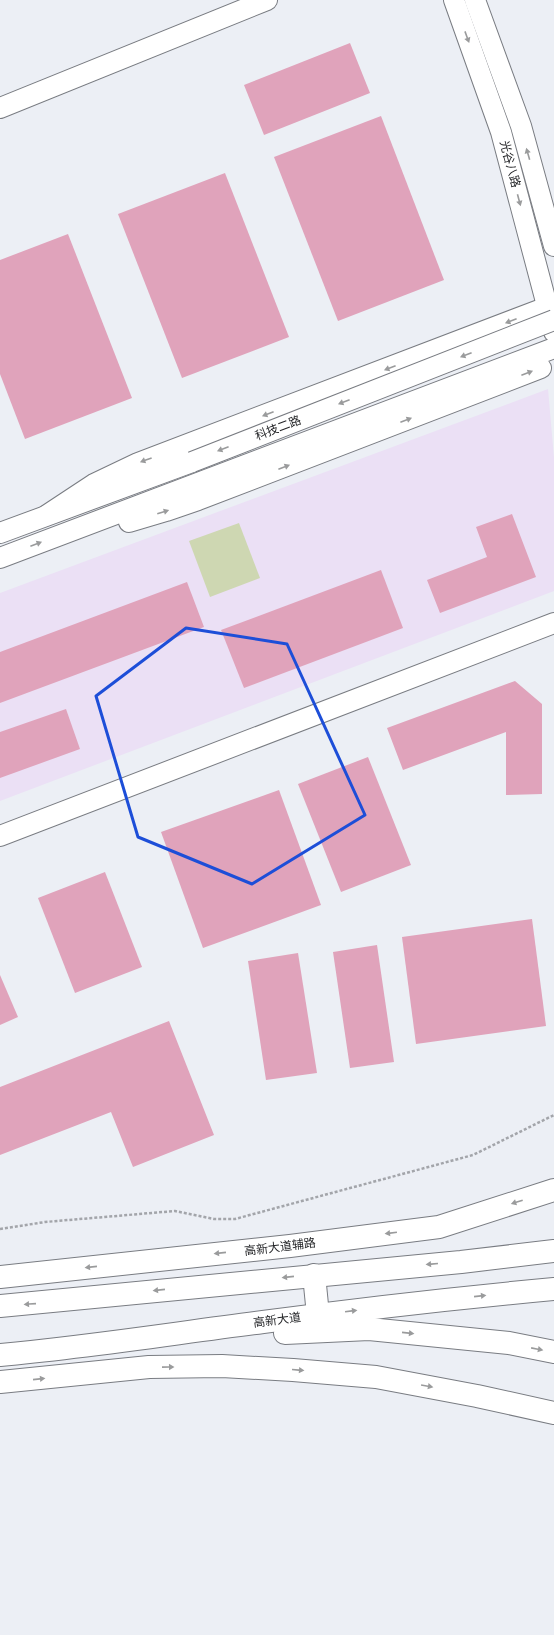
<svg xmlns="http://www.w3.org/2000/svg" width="554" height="1635" font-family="Rubik,'Noto Sans SC',sans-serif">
<rect width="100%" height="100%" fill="#eceff5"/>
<!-- industrial -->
<polygon fill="#ebe0f5" points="548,389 554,458 554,591 0,801 0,593"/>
<!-- green -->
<polygon fill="#ced7b2" points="239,523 260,578 210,597 189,541"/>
<!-- building -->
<g fill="#e0a3bb">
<polygon points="350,43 370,93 264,135 244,85"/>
<polygon points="381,116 444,280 338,321 274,157"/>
<polygon points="225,173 289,337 182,378 118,214"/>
<polygon points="68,234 132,398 25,439 0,374 0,260"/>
<polygon points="512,514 536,577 440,613 427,580 487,557 476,527"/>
<polygon points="381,570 403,628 244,688 221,630"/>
<polygon points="187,582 204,627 0,703 0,652"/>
<polygon points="515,681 542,704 542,794 506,795 506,732 403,770 387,728"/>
<polygon points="66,709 80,749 0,778 0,732"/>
<polygon points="368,757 411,865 341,892 298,784"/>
<polygon points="279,790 321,905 203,948 161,832"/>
<polygon points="105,872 142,967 75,993 38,898"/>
<polygon points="532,919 546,1026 416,1044 402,937"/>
<polygon points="377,945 394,1062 350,1068 333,952"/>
<polygon points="298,953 317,1073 266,1080 248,961"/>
<polygon points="0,975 18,1017 0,1025"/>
<polygon points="169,1021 214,1135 133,1167 111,1112 0,1155 0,1087"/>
</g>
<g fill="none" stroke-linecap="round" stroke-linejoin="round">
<!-- tertiary casing -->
<g stroke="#797c82" stroke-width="22">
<g id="tertiary">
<polyline points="454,0 501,132 554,332"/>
<polyline points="475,0 521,126 554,246"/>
<polyline points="0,108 267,0"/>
<polyline points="47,515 94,484 138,463 547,307"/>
<polyline points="129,522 166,511 198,500 541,368"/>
<polyline points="0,533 192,462"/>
<polyline points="0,558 554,348"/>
<polyline points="0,836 554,623"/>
</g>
</g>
<!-- primary casing -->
<g stroke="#797c82" stroke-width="24">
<g id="primary">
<polyline points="0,1277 290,1246 439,1227 554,1190"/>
<polyline points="0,1382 149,1367 222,1366 293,1370 376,1377 477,1396 554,1413"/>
</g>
</g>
<!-- trunk casing -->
<g stroke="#797c82" stroke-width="24">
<g id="trunk">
<polyline points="314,1275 318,1315"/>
<polyline points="0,1306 461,1262 554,1251"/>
<polyline points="285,1333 369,1329 509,1343 554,1352"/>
<path d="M0,1355C88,1347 176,1333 263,1322C360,1309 457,1298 554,1289"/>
</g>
</g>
<!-- path -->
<polyline stroke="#a3a5aa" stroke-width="2.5" stroke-dasharray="3 2" stroke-linecap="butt" points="0,1229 45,1222 175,1211 214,1219 235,1219 473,1155 554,1115"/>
<!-- tertiary -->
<use href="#tertiary" stroke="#fff" stroke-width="20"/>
<!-- primary -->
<use href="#primary" stroke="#fff" stroke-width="22"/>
<!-- trunk -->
<use href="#trunk" stroke="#fff" stroke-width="22"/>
<!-- tertiary-bridge casing -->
<g stroke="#797c82" stroke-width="22" stroke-linecap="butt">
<polyline id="tertiary-bridge" points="192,462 554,320"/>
</g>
<!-- tertiary-bridge -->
<use href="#tertiary-bridge" stroke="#fff" stroke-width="20"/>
</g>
<!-- one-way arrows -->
<defs><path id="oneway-solid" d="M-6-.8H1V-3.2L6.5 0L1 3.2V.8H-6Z"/></defs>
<g fill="#9a9b9c">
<use href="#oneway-solid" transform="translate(467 37) rotate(70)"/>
<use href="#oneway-solid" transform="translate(528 154) rotate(-106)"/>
<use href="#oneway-solid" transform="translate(519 200) rotate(75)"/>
<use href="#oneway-solid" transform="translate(511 321) rotate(159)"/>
<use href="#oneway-solid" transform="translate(466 355) rotate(159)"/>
<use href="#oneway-solid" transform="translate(390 368) rotate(159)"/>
<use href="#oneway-solid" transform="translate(527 373) rotate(-21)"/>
<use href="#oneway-solid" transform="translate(344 402) rotate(159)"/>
<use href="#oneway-solid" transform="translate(268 414) rotate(159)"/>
<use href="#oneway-solid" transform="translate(406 420) rotate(-21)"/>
<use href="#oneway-solid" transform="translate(223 449) rotate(159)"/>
<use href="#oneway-solid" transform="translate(146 460) rotate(160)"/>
<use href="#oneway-solid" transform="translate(284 467) rotate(-21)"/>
<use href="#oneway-solid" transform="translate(163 512) rotate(-17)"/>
<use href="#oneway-solid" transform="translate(36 544) rotate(-21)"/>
<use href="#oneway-solid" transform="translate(517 1202) rotate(162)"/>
<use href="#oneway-solid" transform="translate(391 1233) rotate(173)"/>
<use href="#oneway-solid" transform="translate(220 1253) rotate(174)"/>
<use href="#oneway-solid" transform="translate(432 1264) rotate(175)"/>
<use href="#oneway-solid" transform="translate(91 1267) rotate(174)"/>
<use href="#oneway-solid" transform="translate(288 1277) rotate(174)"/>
<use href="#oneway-solid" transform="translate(159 1290) rotate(174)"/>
<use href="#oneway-solid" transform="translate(480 1296) rotate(-6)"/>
<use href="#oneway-solid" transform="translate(30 1304) rotate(176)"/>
<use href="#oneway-solid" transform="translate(351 1311) rotate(-7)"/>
<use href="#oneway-solid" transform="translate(408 1333) rotate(6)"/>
<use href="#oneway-solid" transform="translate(537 1349) rotate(11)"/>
<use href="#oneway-solid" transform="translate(168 1367) rotate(-1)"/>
<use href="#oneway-solid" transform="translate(298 1370) rotate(5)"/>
<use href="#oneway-solid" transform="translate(39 1379) rotate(-6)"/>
<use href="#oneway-solid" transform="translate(427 1386) rotate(10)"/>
</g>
<!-- marked area -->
<path fill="none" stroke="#1d4ed8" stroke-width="3" stroke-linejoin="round" d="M186,628L287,644L365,815L252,884L138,837L96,696Z"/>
<g text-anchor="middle" stroke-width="3.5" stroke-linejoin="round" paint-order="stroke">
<!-- street labels -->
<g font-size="12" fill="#1f2023" stroke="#fff">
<text transform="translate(510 164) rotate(75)" y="4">光谷八路</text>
<text transform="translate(278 428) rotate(-21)" y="4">科技二路</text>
<text transform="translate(280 1247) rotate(-7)" y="4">高新大道辅路</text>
<text transform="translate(277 1320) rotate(-7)" y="4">高新大道</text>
</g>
</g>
</svg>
